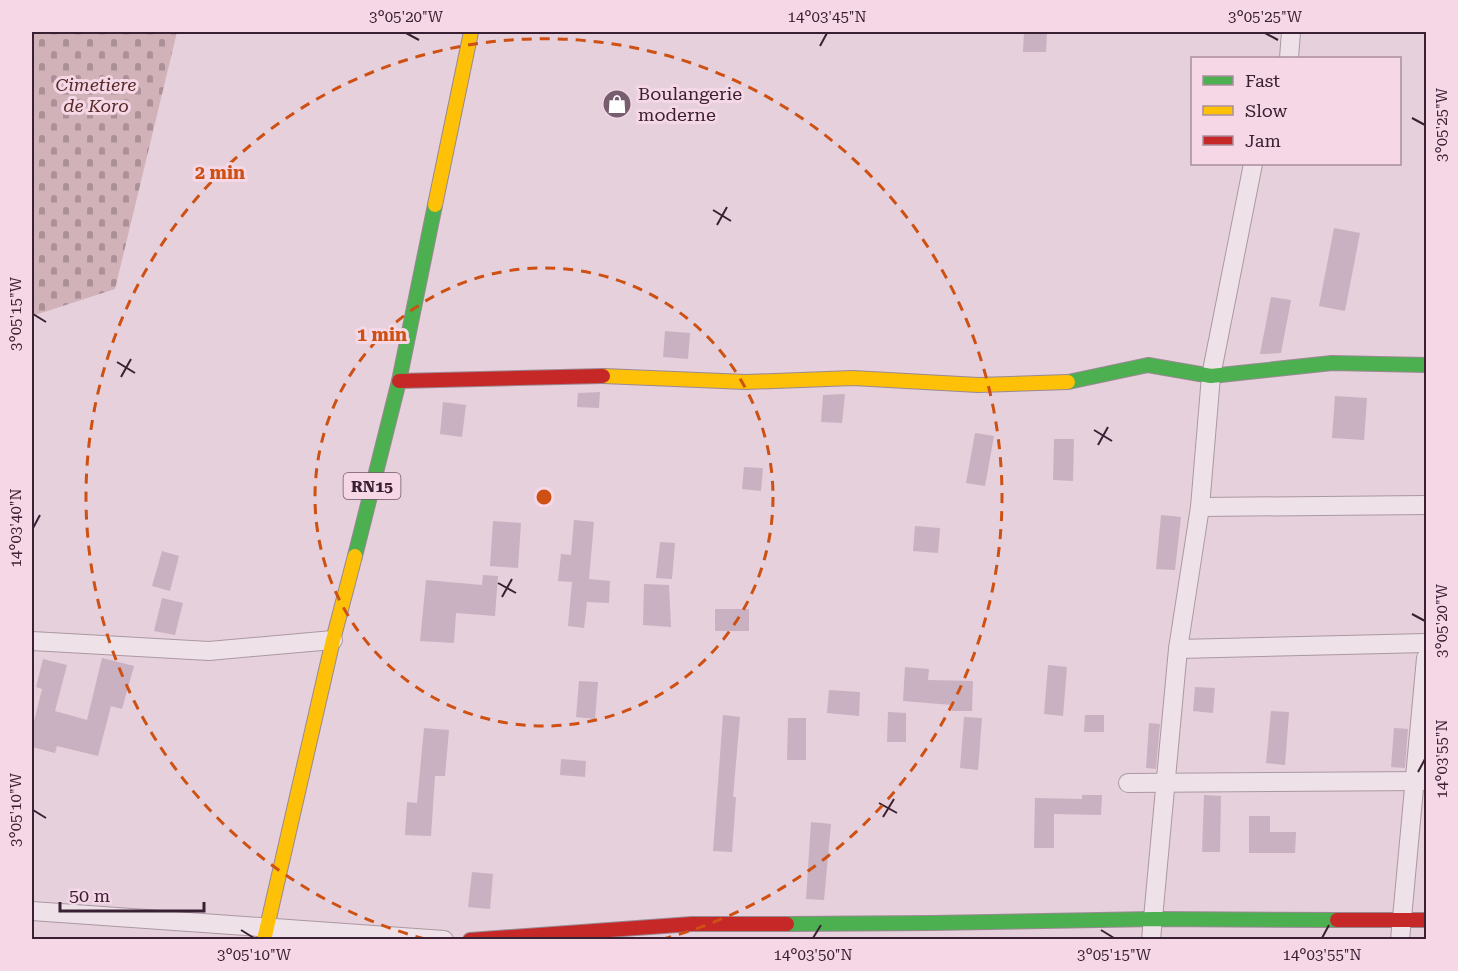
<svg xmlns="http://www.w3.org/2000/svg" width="1458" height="971" font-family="'Roboto Serif',serif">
<defs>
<pattern id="cemetery-stones" width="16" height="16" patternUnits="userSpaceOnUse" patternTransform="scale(1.5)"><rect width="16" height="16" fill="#d1b2b9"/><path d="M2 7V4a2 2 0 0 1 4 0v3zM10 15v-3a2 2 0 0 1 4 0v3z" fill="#ab9097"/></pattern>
</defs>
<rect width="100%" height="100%" fill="#e5d0db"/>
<!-- cemetery -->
<polygon fill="url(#cemetery-stones)" points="32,32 177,32 115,289 32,316"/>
<!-- building -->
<g fill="#c9b1c1">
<polygon points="1024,32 1047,32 1046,52 1023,52"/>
<polygon points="1334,228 1360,233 1345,311 1319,306"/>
<polygon points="1271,297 1291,300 1281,353 1264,354 1260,354"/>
<polygon points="665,331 690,333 688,359 663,357"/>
<polygon points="600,392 599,408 577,407 578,393"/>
<polygon points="845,394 842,423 821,422 823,395"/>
<polygon points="1335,396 1367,398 1364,440 1332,438"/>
<polygon points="443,402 466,405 462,437 440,434"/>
<polygon points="975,433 994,436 985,486 966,483"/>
<polygon points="1054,439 1074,439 1073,481 1053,480"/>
<polygon points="744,467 763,468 761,491 742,489"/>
<polygon points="1161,515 1181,517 1175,570 1156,569"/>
<polygon points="574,520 594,522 589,579 610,581 609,603 587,602 584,628 568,626 572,582 558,581 561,554 571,555"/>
<polygon points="493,521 521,523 518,568 490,566"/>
<polygon points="915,526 940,528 938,553 913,551"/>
<polygon points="660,542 675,543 672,579 656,578"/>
<polygon points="162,551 179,556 170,591 152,586"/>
<polygon points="483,575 498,576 495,616 456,613 454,643 420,641 426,580 482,585"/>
<polygon points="644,584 669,585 671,627 643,625"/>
<polygon points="162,598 183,603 175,635 154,631"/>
<rect x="715" y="609" width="34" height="22"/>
<polygon points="102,658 134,666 122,709 111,706 98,756 57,746 55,753 32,747 32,729 42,689 36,687 43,659 67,665 55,711 87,720"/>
<polygon points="1048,665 1067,667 1063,716 1044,714"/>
<polygon points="905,667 929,669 928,680 973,681 972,711 952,711 952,705 903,701"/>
<polygon points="579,681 598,682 595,719 576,717"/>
<polygon points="1195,687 1215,688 1213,713 1193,711"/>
<polygon points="829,690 860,692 859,716 827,713"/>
<polygon points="1271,711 1289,712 1285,765 1266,763"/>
<polygon points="888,712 906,713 906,742 887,742"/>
<polygon points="723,715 740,717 733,797 736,797 732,852 713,851"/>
<polygon points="1085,715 1104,715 1104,732 1084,732"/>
<polygon points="964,717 982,718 978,770 960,768"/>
<polygon points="788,718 806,718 806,760 787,760"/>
<polygon points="1149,723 1160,724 1156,769 1146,768"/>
<polygon points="424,728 449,730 445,776 435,776 431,836 405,835 407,802 417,803"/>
<polygon points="1394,728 1408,729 1405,768 1391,767"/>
<polygon points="561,759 586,761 585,777 560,775"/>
<polygon points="1082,795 1102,795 1101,815 1054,814 1054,848 1034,848 1035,798 1082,799"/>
<polygon points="1204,795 1221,796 1220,852 1202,852"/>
<polygon points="1249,816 1270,816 1270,832 1296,832 1295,853 1249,853"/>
<polygon points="811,822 831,824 824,900 806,899"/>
<polygon points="472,872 493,874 490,909 468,907"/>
</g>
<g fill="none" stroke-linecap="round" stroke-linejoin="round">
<!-- street casing -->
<g stroke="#ab98a3" stroke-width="20">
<g id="street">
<polyline points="1289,58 1291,32"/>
<polyline points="1200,507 1426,505"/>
<polyline points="32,641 209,651 333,640"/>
<polyline points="1178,649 1426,643"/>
<polyline points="1128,783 1426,781"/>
<polyline points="32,911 444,940"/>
<polyline points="1151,940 1178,649 1200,507 1211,376 1253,164"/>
<polyline points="1400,940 1426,658"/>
</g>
</g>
<!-- fast casing -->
<g stroke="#9a8893" stroke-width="16">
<g id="fast">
<polyline points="1068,382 1148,365 1211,376 1332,363 1426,365"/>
<polyline points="355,556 399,381 435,205"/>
<polyline points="787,924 933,923 1154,919 1337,920"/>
</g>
</g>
<!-- slow casing -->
<g stroke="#9a8893" stroke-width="16">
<g id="slow">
<polyline points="435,205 471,32"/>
<polyline points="603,376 746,382 853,378 978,385 1068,382"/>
<polyline points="264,940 333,640 355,556"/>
</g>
</g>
<!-- jam casing -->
<g stroke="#9a8893" stroke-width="16">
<g id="jam">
<polyline points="399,381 603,376"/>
<polyline points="1337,920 1426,920"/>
<polyline points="470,940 692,924 787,924"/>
</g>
</g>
<!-- street -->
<use href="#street" stroke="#eee1e8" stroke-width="18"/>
<!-- fast -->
<use href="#fast" stroke="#4caf50" stroke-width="14"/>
<!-- slow -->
<use href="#slow" stroke="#ffc107" stroke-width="14"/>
<!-- jam -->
<use href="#jam" stroke="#c62828" stroke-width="14"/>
</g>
<!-- ticks -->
<path fill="none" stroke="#3a2033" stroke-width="2" d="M406,33L419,40M1265,33L1278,40M820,46L827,33M1412,118L1425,125M713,210L731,221M717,225L727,207M33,314L46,322M117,362L135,373M121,377L131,359M1094,430L1112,441M1098,445L1108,427M33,528L40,515M498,583L516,593M502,597L512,579M1412,614L1425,621M1418,772L1425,759M879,803L897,813M33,810L46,818M883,817L894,799M241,930L254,938M1101,930L1114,938M813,938L821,925M1322,938L1329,925"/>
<!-- distance rings -->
<g fill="none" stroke="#ce5012" stroke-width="3" stroke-dasharray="10 8">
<circle cx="544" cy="497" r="229"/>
<path d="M425 939A458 458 0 1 1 663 939"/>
</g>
<!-- icons -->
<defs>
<g id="shop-disc" transform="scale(1.5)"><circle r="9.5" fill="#765e6e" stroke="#f5d7e6"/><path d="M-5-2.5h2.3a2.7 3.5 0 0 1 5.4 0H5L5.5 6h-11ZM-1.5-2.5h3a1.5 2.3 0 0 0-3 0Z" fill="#fff"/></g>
</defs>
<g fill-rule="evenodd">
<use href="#shop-disc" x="617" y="104"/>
</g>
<g text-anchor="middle" stroke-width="6" stroke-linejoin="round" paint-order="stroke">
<!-- shield labels -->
<rect fill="#f5d7e6" stroke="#725769" stroke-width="1.5" x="343.5" y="473" width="57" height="26" rx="4.5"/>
<g font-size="16" font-weight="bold" fill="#3a2033">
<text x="372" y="492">RN15</text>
</g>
<!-- park labels -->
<g font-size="18" font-style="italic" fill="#562a28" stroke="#f5d7e6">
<text x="96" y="91">Cimetiere<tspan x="96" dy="21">de Koro</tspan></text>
</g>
<!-- poi labels -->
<g font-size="18" fill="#3a2033" stroke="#f5d7e6" text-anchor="start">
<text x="638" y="100">Boulangerie<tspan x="638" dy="21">moderne</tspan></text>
</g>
</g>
<circle cx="544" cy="497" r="9" fill="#ce5012" stroke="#f5d7e6" stroke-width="3"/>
<g font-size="18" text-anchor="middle" font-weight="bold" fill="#ce5012" stroke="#f5d7e6" stroke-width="6" stroke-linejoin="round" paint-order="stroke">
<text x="220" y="179">2 min</text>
<text x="382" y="341">1 min</text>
</g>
<!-- border -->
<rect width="1458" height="971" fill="none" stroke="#f5d7e6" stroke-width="66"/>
<!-- legend -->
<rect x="1191" y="57" width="210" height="108" fill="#f5d7e6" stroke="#aa8e9e" stroke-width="1.5"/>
<rect x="1203" y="76" width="30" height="9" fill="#4caf50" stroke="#aa8e9e" stroke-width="1.5"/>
<text x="1245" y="87" font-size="18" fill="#3a2033">Fast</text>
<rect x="1203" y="106" width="30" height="9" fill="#ffc107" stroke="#aa8e9e" stroke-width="1.5"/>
<text x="1245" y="117" font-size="18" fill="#3a2033">Slow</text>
<rect x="1203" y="136" width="30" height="9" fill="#c62828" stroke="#aa8e9e" stroke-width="1.5"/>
<text x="1245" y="147" font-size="18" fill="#3a2033">Jam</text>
<!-- scale -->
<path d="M60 902v9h144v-9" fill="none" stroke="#3a2033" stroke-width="3"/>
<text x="69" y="902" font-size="18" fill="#3a2033" stroke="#f5d7e6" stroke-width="4.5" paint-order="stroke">50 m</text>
<rect x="33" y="33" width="1392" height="905" fill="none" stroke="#3a2033" stroke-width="2"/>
<g font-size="15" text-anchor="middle" fill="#3a2033">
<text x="406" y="22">3°05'20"W</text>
<text x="827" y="22">14°03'45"N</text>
<text x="1265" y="22">3°05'25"W</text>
<text transform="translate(1442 125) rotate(-90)" y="5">3°05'25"W</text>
<text transform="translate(16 314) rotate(-90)" y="5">3°05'15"W</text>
<text transform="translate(16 528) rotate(-90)" y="5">14°03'40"N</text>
<text transform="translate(1442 621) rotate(-90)" y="5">3°05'20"W</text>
<text transform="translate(1442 759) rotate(-90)" y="5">14°03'55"N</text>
<text transform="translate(16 810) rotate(-90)" y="5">3°05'10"W</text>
<text x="254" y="960">3°05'10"W</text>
<text x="813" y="960">14°03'50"N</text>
<text x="1114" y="960">3°05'15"W</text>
<text x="1322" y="960">14°03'55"N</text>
</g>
</svg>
